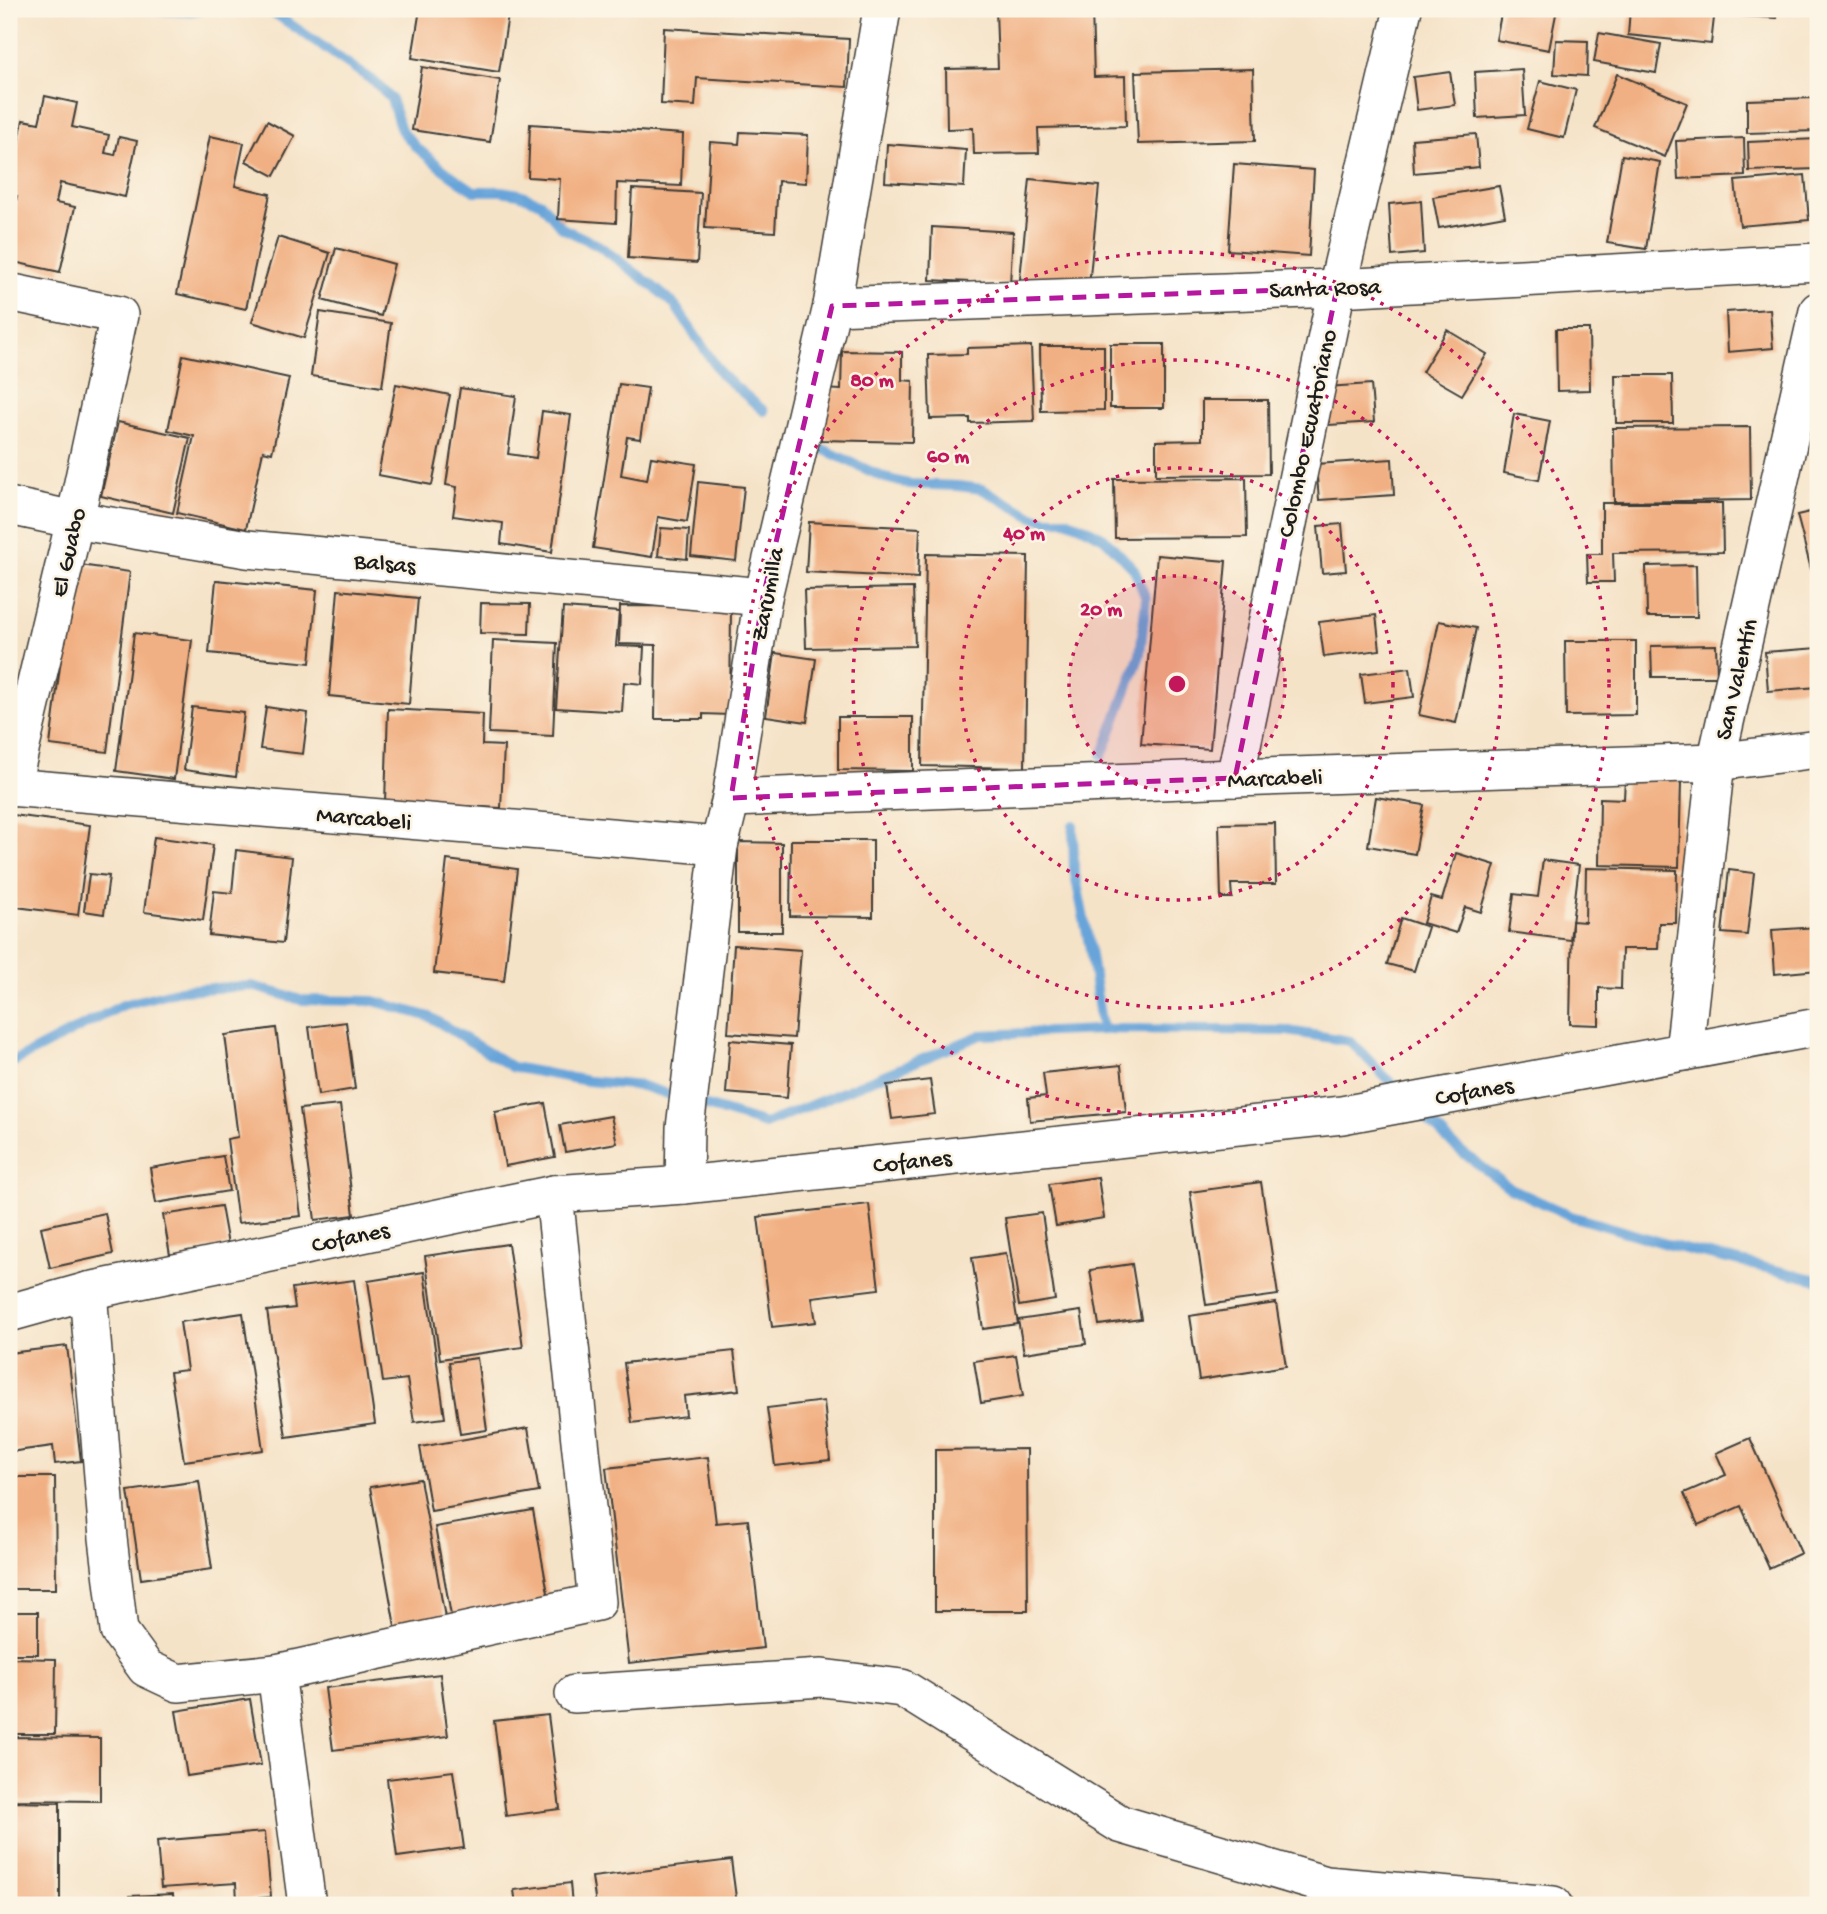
<svg xmlns="http://www.w3.org/2000/svg" width="1827" height="1914" font-family="'Gochi Hand',sans-serif">
<rect width="100%" height="100%" fill="#fcf5e5"/>
<filter id="ink" filterUnits="userSpaceOnUse"><feTurbulence type="fractalNoise" baseFrequency=".0143" numOctaves="2"/><feDisplacementMap in="SourceGraphic" scale="14" xChannelSelector="R" yChannelSelector="G"/><feConvolveMatrix kernelMatrix="1 2 1 2 8 2 1 2 1" color-interpolation-filters="sRGB"/></filter>
<filter id="wash" filterUnits="userSpaceOnUse"><feTurbulence type="fractalNoise" baseFrequency=".00686" numOctaves="4" result="noise"/><feDisplacementMap in="SourceGraphic" scale="28" xChannelSelector="R" yChannelSelector="G"/><feGaussianBlur stdDeviation="1.57" result="paint"/><feColorMatrix in="noise" values="0 0 0 0 0 0 0 0 0 0 0 0 0 0 0 0 0 1.4 0 .05"/><feComposite in="paint" operator="in"/></filter>
<g filter="url(#wash)">
<rect width="100%" height="100%" fill="#f5e3c8"/>
<g fill="none" stroke-linecap="round" stroke-linejoin="round">
<!-- stream -->
<g stroke="#68a4d9" stroke-width="10">
<polyline points="13,9 14,9"/>
<polyline points="140,9 187,12 202,9"/>
<polyline points="264,9 277,15 376,83 391,99 401,130 416,147 444,170 474,191 501,191 519,194 541,203 562,228 598,245 649,283 674,304 722,375 764,411"/>
<polyline points="825,450 885,478 909,484 958,486 982,489 1033,517 1047,520 1066,520 1083,527 1104,538 1134,569 1146,599 1140,655 1102,756"/>
<polyline points="1073,825 1074,869 1090,949 1102,1030"/>
<polyline points="9,1064 123,1005 180,990 252,986 301,1000 374,1001 430,1017 512,1067 588,1081 642,1086 765,1124 981,1035 1124,1029 1288,1031 1350,1041 1403,1095"/>
<polyline points="1417,1109 1454,1146 1510,1188 1571,1216 1684,1249 1818,1280"/>
</g>
</g>
<g id="blocks">
<!-- building -->
<g fill="#f1b083">
<polygon points="420,9 509,9 499,72 412,58"/>
<polygon points="996,9 1092,9 1094,77 1125,76 1126,126 1038,128 1039,153 974,154 973,128 947,129 946,69 998,68"/>
<polygon points="1502,9 1557,9 1549,50 1496,40"/>
<polygon points="1630,9 1715,9 1711,44 1628,35"/>
<polygon points="1721,9 1778,9 1777,18 1721,15"/>
<polygon points="664,28 849,39 847,87 697,78 695,106 661,104"/>
<polygon points="1599,33 1661,44 1656,73 1594,62"/>
<polygon points="1556,40 1588,41 1587,76 1554,74"/>
<polygon points="422,67 500,80 490,142 412,130"/>
<polygon points="1253,69 1255,141 1138,144 1135,72"/>
<polygon points="1522,69 1525,115 1477,118 1475,72"/>
<polygon points="1450,72 1455,105 1417,110 1413,77"/>
<polygon points="1617,74 1687,103 1665,157 1595,128"/>
<polygon points="1540,81 1576,90 1564,138 1527,129"/>
<polygon points="45,96 77,103 72,127 109,135 105,153 115,155 119,137 137,141 125,197 60,183 56,203 75,207 60,272 9,261 9,238 17,196 9,194 9,189 23,120 39,123"/>
<polygon points="1818,98 1818,131 1747,133 1747,100"/>
<polygon points="267,121 295,136 274,176 246,161"/>
<polygon points="530,124 683,134 681,186 617,183 616,223 558,219 560,179 528,177"/>
<polygon points="740,132 808,135 806,183 778,181 775,232 705,228 710,142 739,144"/>
<polygon points="1476,134 1479,167 1414,173 1412,139"/>
<polygon points="210,136 244,143 235,186 270,194 246,309 177,294"/>
<polygon points="1744,138 1745,176 1678,179 1676,141"/>
<polygon points="1818,139 1818,169 1749,171 1748,142"/>
<polygon points="887,144 966,150 964,187 885,182"/>
<polygon points="1622,155 1660,162 1646,249 1607,243"/>
<polygon points="1234,164 1314,170 1309,256 1228,250"/>
<polygon points="1805,175 1809,220 1740,226 1735,181"/>
<polygon points="1030,179 1099,186 1089,286 1020,279"/>
<polygon points="1499,186 1505,216 1439,228 1433,197"/>
<polygon points="632,189 701,193 697,263 628,258"/>
<polygon points="1421,201 1424,253 1392,256 1389,204"/>
<polygon points="932,227 1013,232 1010,284 930,280"/>
<polygon points="278,237 330,253 304,338 252,322"/>
<polygon points="336,248 394,264 381,316 322,300"/>
<polygon points="1770,309 1773,348 1728,352 1726,312"/>
<polygon points="320,312 391,323 382,387 311,376"/>
<polygon points="1556,329 1589,329 1590,390 1557,391"/>
<polygon points="1447,330 1487,354 1462,395 1422,372"/>
<rect x="1110" y="344" width="54" height="64"/>
<polygon points="1031,346 1034,421 970,423 970,418 930,419 928,355 967,354 967,348"/>
<polygon points="1040,346 1104,346 1104,410 1041,411"/>
<polygon points="842,351 902,352 902,380 913,381 912,442 821,440 822,389 841,390"/>
<polygon points="183,355 289,378 272,453 263,451 246,529 177,513 194,436 168,430"/>
<polygon points="1615,375 1672,375 1673,423 1616,423"/>
<polygon points="396,384 450,395 432,485 378,475"/>
<polygon points="619,384 648,388 640,439 627,437 621,475 647,480 651,457 696,464 687,522 658,517 652,557 593,548"/>
<polygon points="1371,384 1374,422 1329,425 1326,387"/>
<polygon points="460,388 516,396 508,454 536,458 542,411 571,415 552,552 501,544 503,523 453,516 457,487 446,485"/>
<polygon points="1202,400 1268,400 1269,474 1156,475 1156,441 1202,440"/>
<polygon points="1514,414 1550,421 1539,480 1504,473"/>
<polygon points="118,422 190,438 173,513 101,496"/>
<polygon points="1750,427 1751,500 1614,502 1613,428"/>
<polygon points="1392,459 1394,495 1319,500 1316,464"/>
<polygon points="1246,478 1247,537 1115,538 1114,479"/>
<polygon points="698,482 744,487 736,561 691,556"/>
<polygon points="1602,503 1722,503 1723,552 1613,553 1614,582 1588,582 1587,554 1602,554"/>
<polygon points="1818,510 1818,580 1814,581 1797,515"/>
<polygon points="809,522 920,528 918,578 806,572"/>
<polygon points="1342,524 1346,571 1322,573 1318,526"/>
<polygon points="661,528 689,530 687,559 658,556"/>
<polygon points="926,554 1028,556 1025,768 922,766"/>
<polygon points="1157,555 1226,561 1210,749 1141,744"/>
<polygon points="73,564 130,572 107,752 50,745"/>
<polygon points="1696,565 1697,617 1647,617 1646,566"/>
<polygon points="216,580 317,590 310,663 209,653"/>
<polygon points="1818,587 1818,604 1817,604 1813,588"/>
<polygon points="913,588 915,646 806,648 804,590"/>
<polygon points="338,590 418,598 409,704 329,696"/>
<polygon points="481,603 530,604 529,634 480,633"/>
<polygon points="620,606 731,607 730,715 703,714 703,719 655,719 656,645 619,644"/>
<polygon points="563,608 619,612 616,646 644,647 642,684 624,682 622,712 556,708"/>
<polygon points="1376,615 1380,650 1324,657 1319,622"/>
<polygon points="1439,621 1476,628 1456,723 1419,715"/>
<polygon points="134,633 192,640 174,779 116,771"/>
<polygon points="493,640 557,643 553,736 489,733"/>
<polygon points="1565,641 1636,641 1636,715 1566,716"/>
<polygon points="1716,645 1717,677 1652,677 1651,646"/>
<polygon points="1818,648 1818,687 1768,691 1765,652"/>
<polygon points="775,653 816,659 807,722 766,716"/>
<polygon points="1410,668 1414,697 1365,703 1361,674"/>
<polygon points="192,707 244,713 236,777 184,770"/>
<polygon points="266,707 308,713 303,754 260,749"/>
<polygon points="388,709 483,714 482,745 504,746 501,808 385,802"/>
<polygon points="838,717 913,717 913,771 838,770"/>
<polygon points="1625,778 1681,780 1679,867 1599,865 1600,798 1624,799"/>
<polygon points="1376,797 1424,805 1415,854 1368,846"/>
<polygon points="13,815 90,825 78,915 9,906 9,849"/>
<polygon points="1275,823 1276,884 1231,884 1232,898 1221,898 1219,824"/>
<polygon points="154,837 213,845 203,920 144,912"/>
<polygon points="791,840 873,840 873,917 790,916"/>
<polygon points="738,842 782,843 782,932 738,932"/>
<polygon points="236,850 292,857 283,943 209,935 214,891 232,893"/>
<polygon points="1456,853 1495,865 1481,912 1465,907 1456,933 1423,923 1431,897 1442,900"/>
<polygon points="447,860 517,869 504,981 434,973"/>
<polygon points="1543,860 1579,865 1570,940 1509,932 1514,894 1538,897"/>
<polygon points="1586,868 1677,870 1676,923 1659,923 1658,949 1622,949 1621,989 1599,988 1599,1025 1570,1024 1572,921 1585,922"/>
<polygon points="1729,870 1754,873 1747,935 1722,933"/>
<polygon points="89,874 109,876 104,914 84,911"/>
<polygon points="1401,918 1428,927 1414,971 1387,964"/>
<polygon points="1818,927 1818,970 1775,974 1772,930"/>
<polygon points="734,945 801,950 794,1038 728,1033"/>
<polygon points="346,1022 355,1089 318,1095 309,1027"/>
<polygon points="276,1028 301,1216 238,1223 227,1139 238,1137 225,1035"/>
<polygon points="730,1040 791,1045 787,1098 726,1093"/>
<polygon points="1121,1065 1126,1112 1030,1121 1028,1098 1046,1096 1043,1073"/>
<polygon points="930,1080 935,1114 892,1119 887,1085"/>
<polygon points="545,1103 555,1157 505,1166 495,1112"/>
<polygon points="340,1105 354,1215 315,1220 300,1109"/>
<polygon points="611,1116 617,1143 565,1152 560,1125"/>
<polygon points="223,1156 229,1191 156,1203 150,1168"/>
<polygon points="1098,1177 1104,1218 1056,1226 1049,1184"/>
<polygon points="1261,1182 1278,1295 1206,1305 1190,1192"/>
<polygon points="869,1204 879,1289 812,1297 816,1322 772,1327 758,1217"/>
<polygon points="221,1206 228,1245 170,1255 163,1215"/>
<polygon points="105,1213 113,1254 50,1268 41,1227"/>
<polygon points="1042,1213 1055,1300 1019,1306 1005,1218"/>
<polygon points="508,1244 523,1347 440,1359 425,1256"/>
<polygon points="1006,1253 1018,1324 983,1329 972,1258"/>
<polygon points="1132,1264 1141,1319 1099,1325 1090,1270"/>
<polygon points="424,1272 445,1418 414,1422 407,1379 383,1382 368,1281"/>
<polygon points="354,1280 375,1424 286,1437 267,1311 295,1308 292,1288"/>
<polygon points="1276,1303 1286,1366 1199,1380 1189,1316"/>
<polygon points="1081,1311 1086,1344 1024,1353 1018,1320"/>
<polygon points="243,1313 263,1450 184,1461 170,1372 187,1370 180,1322"/>
<polygon points="67,1346 81,1461 55,1464 53,1446 9,1452 9,1353"/>
<polygon points="734,1351 739,1390 684,1396 686,1416 632,1423 624,1363"/>
<polygon points="1016,1355 1023,1396 981,1403 974,1361"/>
<polygon points="477,1358 487,1430 460,1434 449,1362"/>
<polygon points="824,1401 830,1460 775,1466 767,1408"/>
<polygon points="528,1428 539,1492 431,1511 420,1447"/>
<polygon points="1750,1438 1801,1553 1769,1568 1741,1506 1698,1525 1684,1493 1726,1475 1716,1453"/>
<polygon points="1027,1449 1028,1611 935,1611 935,1450"/>
<polygon points="708,1457 716,1523 748,1520 763,1648 629,1663 606,1468"/>
<polygon points="9,1477 55,1477 56,1589 9,1589"/>
<polygon points="420,1479 446,1623 396,1632 370,1487"/>
<polygon points="199,1481 212,1569 141,1579 128,1491"/>
<polygon points="533,1510 550,1604 452,1621 435,1527"/>
<rect x="9" y="1612" width="29" height="42"/>
<polygon points="9,1658 56,1659 55,1734 9,1734"/>
<polygon points="440,1674 448,1736 333,1750 325,1688"/>
<polygon points="250,1699 261,1765 187,1776 176,1711"/>
<polygon points="548,1715 560,1809 506,1816 494,1721"/>
<polygon points="9,1737 100,1738 100,1801 9,1800"/>
<polygon points="453,1771 464,1848 397,1857 387,1779"/>
<polygon points="9,1802 60,1803 60,1905 9,1905"/>
<polygon points="265,1832 271,1897 237,1900 236,1883 161,1888 157,1841"/>
<polygon points="731,1860 737,1905 596,1905 592,1877"/>
<polygon points="570,1883 572,1905 516,1905 514,1890"/>
<polygon points="173,1894 174,1905 131,1905 130,1896"/>
</g>
</g>
</g>
<g filter="url(#ink)">
<use href="#blocks" fill-opacity="0" stroke="#3d3a36" stroke-width="2"/>
<g fill="none" stroke-linecap="round" stroke-linejoin="round">
<!-- minor casing -->
<g stroke="#3d3a36" stroke-width="40">
<g id="minor">
<polyline points="9,292 119,315 75,520 11,788"/>
<polyline points="832,306 1337,288 1818,262"/>
<polyline points="9,506 75,520 247,549 763,597"/>
<polyline points="1235,778 1337,288 1403,9"/>
<polyline points="9,787 719,846"/>
<polyline points="731,798 1235,778 1716,762 1818,749"/>
<polyline points="1684,1052 1716,762 1818,311"/>
<polyline points="684,1185 685,1128 719,846 731,798 763,597 832,306 882,9"/>
<polyline points="88,1291 108,1538 119,1631 146,1668 178,1683 276,1673"/>
<polyline points="9,1313 88,1291 554,1194 684,1185 1342,1115 1818,1027"/>
<polyline points="574,1694 822,1678 902,1688 1120,1824 1326,1885 1553,1905"/>
<polyline points="307,1905 276,1673 597,1602 554,1194"/>
</g>
</g>
<!-- minor -->
<use href="#minor" stroke="#fff" stroke-width="37"/>
</g>
</g>
<!-- marked area -->
<path fill="none" stroke="#b5179e" stroke-width="5" stroke-dasharray="14 9" stroke-linejoin="round" d="M1337,288L1235,778L731,798L763,597L832,306Z"/>
<!-- distance rings -->
<circle cx="1177" cy="684" r="108" fill="#c2185b" fill-opacity=".12"/>
<g fill="none" stroke="#c2185b" stroke-width="3.5" stroke-dasharray="3.5 7">
<circle cx="1177" cy="684" r="108"/>
<circle cx="1177" cy="684" r="216"/>
<circle cx="1177" cy="684" r="324"/>
<circle cx="1177" cy="684" r="432"/>
</g>
<g text-anchor="middle" stroke-width="5" stroke-linejoin="round" paint-order="stroke">
<!-- street labels -->
<g font-size="24" fill="#1c1c1c" stroke="#fcf5e5">
<text transform="translate(1325 287) rotate(-2)" y="8">Santa Rosa</text>
<text transform="translate(1306 433) rotate(-78)" y="8">Colombo Ecuatoriano</text>
<text transform="translate(67 552) rotate(-77)" y="8">El Guabo</text>
<text transform="translate(385 562) rotate(5)" y="8">Balsas</text>
<text transform="translate(766 594) rotate(-79)" y="8">Zarumilla</text>
<text transform="translate(1735 679) rotate(-77)" y="8">San Valentín</text>
<text transform="translate(1275 777) rotate(-2)" y="8">Marcabeli</text>
<text transform="translate(364 817) rotate(5)" y="8">Marcabeli</text>
<text transform="translate(1474 1090) rotate(-10)" y="8">Cofanes</text>
<text transform="translate(912 1160) rotate(-6)" y="8">Cofanes</text>
<text transform="translate(350 1236) rotate(-12)" y="8">Cofanes</text>
</g>
</g>
<circle cx="1177" cy="684" r="10" fill="#c2185b" stroke="#fcf5e5" stroke-width="3.5"/>
<g font-size="21" text-anchor="middle" font-weight="bold" fill="#c2185b" stroke="#fcf5e5" stroke-width="5" stroke-linejoin="round" paint-order="stroke">
<text x="872" y="386">80 m</text>
<text x="948" y="462">60 m</text>
<text x="1024" y="539">40 m</text>
<text x="1101" y="615">20 m</text>
</g>
<!-- margin -->
<rect width="1827" height="1914" fill="none" stroke="#fcf5e5" stroke-width="35"/>
</svg>
